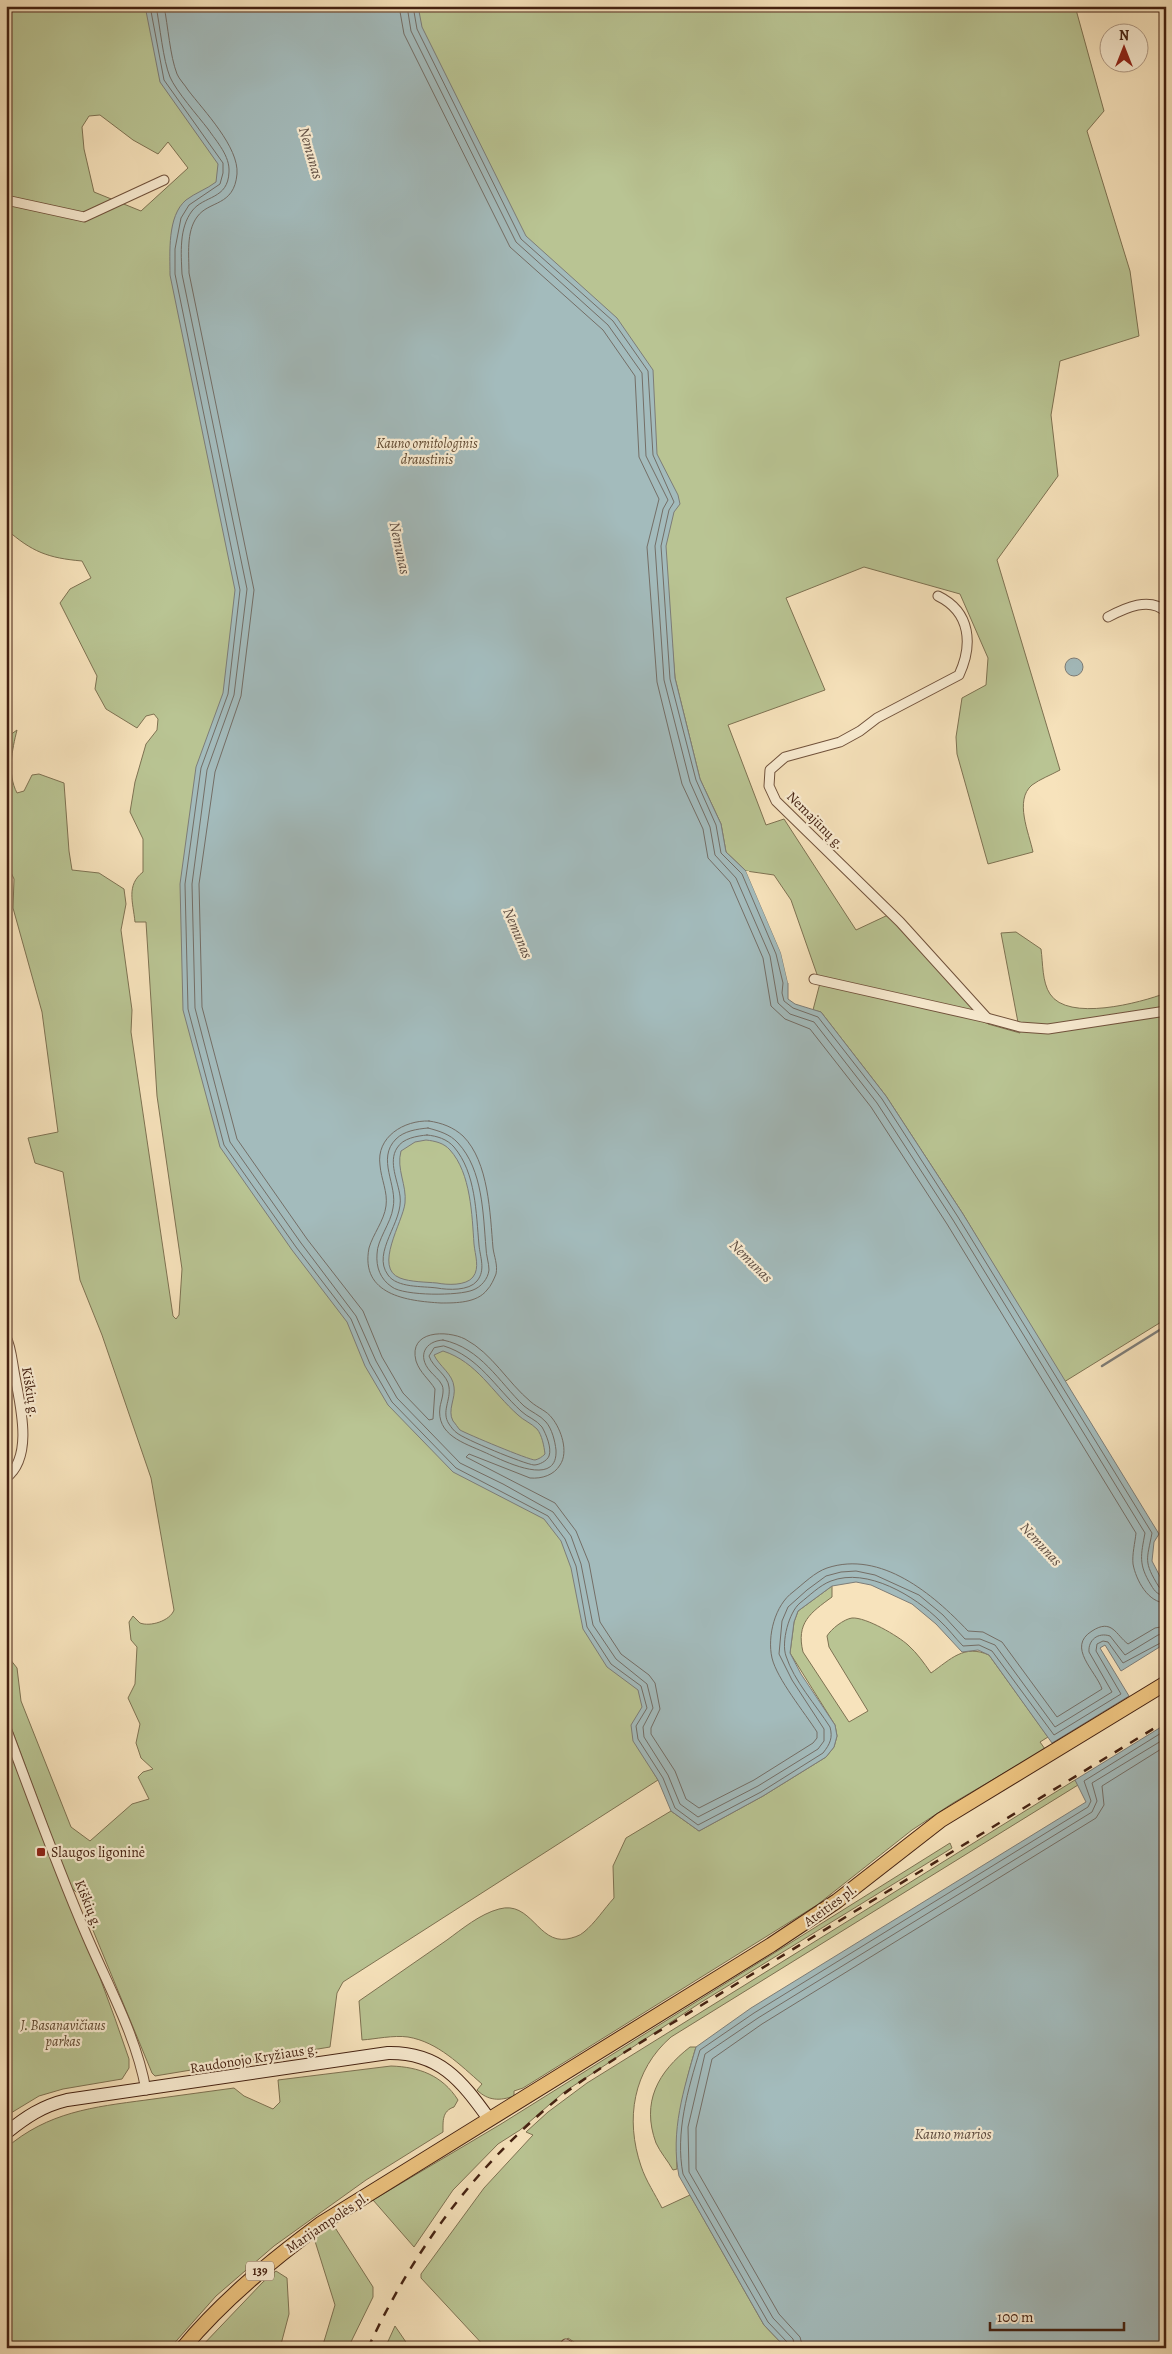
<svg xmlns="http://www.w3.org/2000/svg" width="1172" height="2354" font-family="Alegreya,serif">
<rect width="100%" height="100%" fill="#f7e3bc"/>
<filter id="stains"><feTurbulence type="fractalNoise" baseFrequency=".004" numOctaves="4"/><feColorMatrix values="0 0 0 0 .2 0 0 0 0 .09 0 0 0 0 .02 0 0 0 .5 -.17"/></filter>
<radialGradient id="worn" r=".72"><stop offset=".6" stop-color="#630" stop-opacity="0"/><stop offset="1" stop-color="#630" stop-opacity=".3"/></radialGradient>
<!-- green -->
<g fill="#b9c493" stroke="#7e7252" fill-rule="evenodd">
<path d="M6,6H1075L1104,111L1087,131L1130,271L1139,336L1060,361L1051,415L1058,476L997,560L1060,770C1051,775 1040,779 1032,785C1014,800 1029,833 1033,852L988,864L957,754L956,737L962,698L986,685L988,658L960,594L864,567L786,598L825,690L728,725L766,825L784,819L856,930L888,915L988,1024L1020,1033L1001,933L1016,932L1041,949C1043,963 1042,982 1050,994C1068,1022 1140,1003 1166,993V1319L1064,1382L963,1214L886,1096L821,1012L813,1010L820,983L791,900L774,875L746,871L726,852L721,824L700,779L675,678L672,644L652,1770L658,1780L343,1982L337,1993L330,2047L155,2076L152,2073L78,1894L70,1886L6,1714V1654L17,1668L21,1701L71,1827L90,1841L132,1804L149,1799L138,1777L143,1772L153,1769L141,1758L136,1743L140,1724L128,1698L135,1684L137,1647L131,1640L129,1622L133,1616L140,1623C150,1627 170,1621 174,1610L151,1478L102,1335L80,1280L63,1172L35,1163L28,1138L58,1132L42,1012L13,908L14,879L6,862V738L17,730C12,750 7,774 17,793L24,791L32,775L39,774L64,783L69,851L72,870L99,873L124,889L126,904L121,930L132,1010L131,1032L173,1316L176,1319L179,1315L182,1269L157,1096L146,922H135C133,902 126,885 143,872V839L130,812L135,782L146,744L157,730L158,719L154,714L146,716L137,728L106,709L95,689L97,676L60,603L70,589L91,578L82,561C48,558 32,552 6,529ZM100,115L133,140L158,154L168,142L188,168L141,211L94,192L84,149L82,127L89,116Z"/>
<path d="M832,1586V1597C810,1613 796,1623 803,1652L849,1722L868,1711L829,1647L827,1636C831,1629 844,1619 852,1618C866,1617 898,1636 908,1645C917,1653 924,1663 931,1673C951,1659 964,1644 989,1655L1048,1737L1040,1742L1045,1749L953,1803L912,1830L817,1905L523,2088L514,2091V2096C500,2101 488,2101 477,2090L482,2084C460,2065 438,2042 408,2037C393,2035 376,2039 362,2040L359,2001C388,1981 418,1960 447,1940C462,1929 480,1914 499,1909C531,1900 538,1944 567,1939C572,1938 580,1936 584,1932C595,1923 604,1909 614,1898L613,1866L626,1838L671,1811L699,1831L763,1796L826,1757L834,1747L837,1736L835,1725L790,1653L794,1622L798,1611Z"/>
<path d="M6,1739C46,1846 93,1951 129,2059V2068L122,2079L63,2089L39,2096L6,2116Z"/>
<path d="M1075,1780L1078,1785L671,2037C633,2070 625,2119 641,2166C646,2181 655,2194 662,2208L690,2195L764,2325L786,2348H583L568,2338L561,2348H486L421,2278V2274L484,2188L533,2135L526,2132L548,2112L587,2083Z"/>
<polygon points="950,1843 952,1848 700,2003 564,2092 520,2130 498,2144 453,2190 414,2247 373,2200 501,2124"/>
<path d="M690,2047H696C684,2086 675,2128 677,2169L673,2170C668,2161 660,2152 656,2143C641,2102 658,2072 690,2047Z"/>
<path d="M391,2066C419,2067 442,2075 458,2100L454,2107C442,2111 443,2121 443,2132L366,2180L274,2246L216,2296L170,2348H6V2148C48,2112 93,2107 146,2100C175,2096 205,2092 234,2088L244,2096L273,2109L280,2102L278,2080Z"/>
<polygon points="334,2226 373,2287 373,2297 348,2348 322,2348 335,2305 314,2238 326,2228"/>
<polygon points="276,2271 287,2278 289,2314 280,2348 200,2348 263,2282"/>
<polygon points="395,2326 410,2348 385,2348"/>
</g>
<!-- water -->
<g fill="#a3bbbc" stroke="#7d7d78" fill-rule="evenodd">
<path d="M145,6H418L422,27L526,236L617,318L653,370L657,454L678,495L680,504L674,512L666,546L675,678L700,779L721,824L726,852L746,871L781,953L788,983V999L795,1004L821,1012L886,1096L963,1214L1159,1534L1154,1542L1152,1561L1166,1588V1643L1121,1671L1105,1645L1100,1648L1129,1696L1052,1743L989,1655L978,1650L962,1652L936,1624L912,1604L871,1585L856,1582L832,1586L798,1611L794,1622L790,1653L801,1674L835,1725L837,1736L834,1747L826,1757L763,1796L699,1831L671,1811L658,1780L633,1741L631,1725L642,1707L638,1690L607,1667L583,1629L571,1568L561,1541L544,1519L453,1472L388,1405L365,1366L347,1322L292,1250L220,1147L183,1010L180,884L196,767L223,693L235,590L170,275C170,253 167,216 186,200C195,193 207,189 216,182L218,164L160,82ZM426,1140C435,1141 444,1143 450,1150C471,1173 472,1216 474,1244C475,1255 480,1268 473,1277C466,1286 447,1285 437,1283C426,1282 410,1282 400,1278C373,1268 403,1222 405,1203C407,1185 396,1169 401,1151L415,1142ZM443,1351C477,1362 492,1392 518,1415C523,1420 531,1423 537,1429C542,1435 544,1446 545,1454C542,1457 539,1459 535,1460C529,1460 467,1434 460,1430C458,1428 455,1423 453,1421C447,1410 456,1398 454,1387C453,1374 439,1366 434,1355Z"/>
<circle cx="1074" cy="667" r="9"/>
<path d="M1166,1724V2348H786L764,2325L679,2176C670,2132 684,2088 696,2047L751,2008L1086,1802L1075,1780Z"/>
</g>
<!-- pier -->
<polygon fill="#f7e3bc" points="746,871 749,871 783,952 790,983 788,983 781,953"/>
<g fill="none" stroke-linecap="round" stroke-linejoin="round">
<!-- shore -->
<g stroke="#746e66" stroke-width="1">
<path d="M150,6L164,80L223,163V173L220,184L189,205L181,218L175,249V274L240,590L228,694L201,768L185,884L188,1009L224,1145L296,1247L351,1319L370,1364L392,1402L456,1468L548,1516L565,1539L576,1566L587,1627L611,1664L641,1686L647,1708L636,1726L638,1739L663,1778L675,1808L698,1825L761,1792L823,1753C830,1744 833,1738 830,1727C816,1705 794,1681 786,1656C781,1642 789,1612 800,1603C809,1596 820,1585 831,1581C867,1567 915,1596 940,1621C948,1628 955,1638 963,1646L979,1645L992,1651L1054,1735L1121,1694L1096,1651L1097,1644L1103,1641L1108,1642L1123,1663L1166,1640"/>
<path d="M156,6C160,26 163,60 170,77C176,91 198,116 208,129C217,142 230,156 229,172C228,200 204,195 192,211C179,228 181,253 182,274L247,589L234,695L207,770L192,884L195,1008L230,1142L301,1243L356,1316L376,1361L397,1398L460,1463L503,1484L553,1512L571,1536L581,1564L593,1625L616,1659L647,1684L653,1708L643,1727L644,1737L668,1775L680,1804L698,1817L758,1786L818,1749L824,1741V1729L792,1680L779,1654L782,1621L788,1607L807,1590L826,1576L841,1572L856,1571L875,1575L919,1595L943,1615L965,1639H980L995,1645L1055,1727L1112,1692L1089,1652C1088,1640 1098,1632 1110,1636L1125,1655L1158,1635L1166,1633"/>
<path d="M164,6C168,26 170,56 177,74C179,79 185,85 188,90C204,111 239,147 237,174C234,207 209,200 197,217C186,232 189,255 189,273L254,590L241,696L215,772L199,884L202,1007L237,1139L307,1239L363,1311L382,1357L403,1393L429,1420L433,1419L435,1389C429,1379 420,1373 416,1361C408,1330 447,1330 465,1339C493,1354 507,1382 531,1402C538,1408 547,1411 552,1418C561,1429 569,1452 560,1465C554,1475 542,1479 530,1478L469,1454L466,1457L555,1503L576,1531L589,1563L600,1622L621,1654L649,1675L655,1683L660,1709L651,1728V1734L675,1771L686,1799L699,1808L754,1780L813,1743L817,1738V1732C805,1713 777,1679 772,1658C767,1636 775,1605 793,1592C803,1584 815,1572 827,1568C881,1550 933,1594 968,1631L983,1632L1002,1642L1057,1717L1102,1689C1096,1671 1066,1647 1092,1631C1112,1618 1116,1635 1128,1644L1155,1628L1166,1626"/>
<path d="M399,6L404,34L510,247L603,330L635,376L639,457L659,499L647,547L657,682L682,784L703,829L708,858L730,882L763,958L771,1006L785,1019L810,1029L871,1107L947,1224L1136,1533C1135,1543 1132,1554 1133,1564C1136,1580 1148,1603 1166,1603"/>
<path d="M407,6L411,31L516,242L608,325L642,373L646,456L668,500L663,509L655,546L664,680L690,782L710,827L715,855L736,878L770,956L778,1003L790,1014L814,1022L877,1103L953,1220L1145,1533C1141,1555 1138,1564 1151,1585C1155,1592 1158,1595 1166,1596"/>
<path d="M413,6L417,29L521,239L613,321L648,371L653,455L674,502L669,510L661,546L670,679L696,780L716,825L721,853L742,874L776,954L783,983L782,993L784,1001L793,1008L818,1017L882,1099L958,1217L1152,1533C1147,1560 1143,1561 1159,1587L1166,1590"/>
<path d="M429,1121C442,1123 453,1127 463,1136C489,1162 490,1214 493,1248C494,1256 498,1265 496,1274C494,1279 491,1286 487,1290C477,1303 456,1303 441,1303C407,1301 360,1295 369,1248C373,1234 384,1221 386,1206C388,1192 381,1179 380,1165C376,1137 404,1120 429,1121Z"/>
<path d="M428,1128C439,1131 450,1134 458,1143C483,1170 483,1214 486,1248C486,1255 489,1263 489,1270C488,1279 481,1287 473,1290C459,1296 404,1296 392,1287C380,1279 376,1267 377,1254C377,1240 391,1223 393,1208C398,1185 376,1159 396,1139C404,1131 417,1129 428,1128Z"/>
<path d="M427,1135C437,1136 447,1139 454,1147C476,1173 476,1213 479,1245C480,1257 486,1270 477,1281C469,1291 448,1290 437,1288C422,1286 397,1288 388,1275C371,1252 404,1222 400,1196C398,1181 388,1162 397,1148C403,1138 417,1136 427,1135Z"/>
<path d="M443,1340C481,1348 499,1382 524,1406C531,1412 540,1415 546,1422C552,1429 555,1441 556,1450C558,1490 500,1459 484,1452C464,1443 436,1435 440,1407C441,1401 445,1391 442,1385C439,1379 434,1376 430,1371C417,1356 425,1341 443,1340Z"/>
<path d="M444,1346C479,1357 495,1387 521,1411C527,1417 537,1420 542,1427C546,1434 552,1448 549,1456C547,1461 539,1465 534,1465C524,1464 464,1439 457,1433C454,1431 451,1427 449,1424C441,1412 451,1400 449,1387C448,1375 433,1368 429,1356L434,1348Z"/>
<path d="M789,2348L787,2342L768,2322L683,2174C675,2133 688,2089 700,2050L754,2013L1088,1807L1091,1801L1084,1781L1166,1730"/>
<polyline points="795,2348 793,2339 773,2318 689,2172 688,2127 705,2054 758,2018 1092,1812 1097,1801 1092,1783 1166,1738"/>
<polyline points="803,2348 800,2337 779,2314 696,2169 696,2128 712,2059 762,2024 1096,1818 1104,1805 1102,1786 1166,1746"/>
</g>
<!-- stream -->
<polyline stroke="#7d7d78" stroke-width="2.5" points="1102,1366 1166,1326"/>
<!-- minor casing -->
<g stroke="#71523c" stroke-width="11">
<g id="minor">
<polyline points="6,200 84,217 164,180"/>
<path d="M938,596C971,612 973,645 959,675L877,718L860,731L840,742L785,757L770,770L769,786L776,801L900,922L987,1018"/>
<path d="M1108,617C1125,608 1150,596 1166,612"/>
<polyline points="814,979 987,1018 1020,1027 1048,1029 1166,1011"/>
<path d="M6,1337C11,1347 12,1360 14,1371C19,1401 35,1456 6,1478"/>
<path d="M6,1728C32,1797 57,1867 86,1934C108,1986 136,2035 146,2090"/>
<polyline points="566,2344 572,2348"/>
</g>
</g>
<!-- secondary casing -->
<g stroke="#442111" stroke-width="14">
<path id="secondary" d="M6,2133C26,2117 42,2106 67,2100L388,2053C439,2052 461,2080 489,2119"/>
</g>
<!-- primary casing -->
<g stroke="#442111" stroke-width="16">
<path id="primary" d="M183,2348C223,2300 272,2260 322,2223L771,1945L837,1901L941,1820L1166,1683"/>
</g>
<!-- minor -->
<use href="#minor" stroke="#faedd3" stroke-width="9"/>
<!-- secondary -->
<use href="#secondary" stroke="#faedd3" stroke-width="12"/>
<!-- primary -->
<use href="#primary" stroke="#ecc27e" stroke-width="14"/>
<!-- rail -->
<path stroke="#442111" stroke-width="2.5" stroke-dasharray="9 9" stroke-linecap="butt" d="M368,2348C413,2251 476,2165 560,2097C580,2081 603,2067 625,2052L1166,1721"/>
</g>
<!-- markers -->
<rect fill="#8f2418" stroke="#faedd3" stroke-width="2" x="36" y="1847" width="10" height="10" rx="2.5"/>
<g text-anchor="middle" stroke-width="4.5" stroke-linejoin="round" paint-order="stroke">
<!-- shield labels -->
<rect fill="#faedd3" stroke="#7b5e4b" stroke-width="1" x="246" y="2261.5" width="28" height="19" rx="4"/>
<g font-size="12" font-weight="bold" fill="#442111">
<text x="260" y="2275">139</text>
</g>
<!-- park labels -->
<g font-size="14" font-style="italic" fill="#614a32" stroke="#faedd3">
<text x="427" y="448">Kauno ornitologinis<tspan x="427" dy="16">draustinis</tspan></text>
<text x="63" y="2030">J. Basanavičiaus<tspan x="63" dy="16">parkas</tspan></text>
</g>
<!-- street labels -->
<g font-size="14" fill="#442111" stroke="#faedd3">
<text transform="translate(816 820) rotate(45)" y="5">Nemajūnų g.</text>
<text transform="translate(31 1392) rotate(81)" y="5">Kiškių g.</text>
<text transform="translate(89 1904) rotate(68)" y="5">Kiškių g.</text>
<text transform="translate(830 1905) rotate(-36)" y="5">Ateities pl.</text>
<text transform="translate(254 2058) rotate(-9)" y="5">Raudonojo Kryžiaus g.</text>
<text transform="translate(327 2222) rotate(-34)" y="5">Marijampolės pl.</text>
</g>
<!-- poi labels -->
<g font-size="14" fill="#442111" stroke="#faedd3" text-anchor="start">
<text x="51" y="1857">Slaugos ligoninė</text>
</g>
<!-- water labels -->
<g font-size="15" font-style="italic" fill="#604f44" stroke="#faedd3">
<text transform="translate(311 153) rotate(74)" y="5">Nemunas</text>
<text transform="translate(400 548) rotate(78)" y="5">Nemunas</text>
<text transform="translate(518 933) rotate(67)" y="5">Nemunas</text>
<text transform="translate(751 1261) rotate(45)" y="5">Nemunas</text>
<text transform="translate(1041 1544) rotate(47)" y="5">Nemunas</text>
<text x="953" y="2139">Kauno marios</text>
</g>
</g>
<!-- margin -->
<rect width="1172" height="2354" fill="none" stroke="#f7e3bc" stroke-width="25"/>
<rect x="8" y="8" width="1157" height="2339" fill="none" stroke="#442111" stroke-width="2.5"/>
<rect x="12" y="12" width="1147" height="2329" fill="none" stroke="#442111"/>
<!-- north arrow -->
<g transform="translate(1124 48)"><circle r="24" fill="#faedd3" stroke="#b19b85"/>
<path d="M0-4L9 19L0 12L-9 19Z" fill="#8f2418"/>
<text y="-8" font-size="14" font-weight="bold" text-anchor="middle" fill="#442111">N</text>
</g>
<!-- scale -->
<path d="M990 2322v8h134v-8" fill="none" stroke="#442111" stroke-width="2.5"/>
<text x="997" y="2322" font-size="15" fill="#442111" stroke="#faedd3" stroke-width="4" paint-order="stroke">100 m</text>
<rect width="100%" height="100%" filter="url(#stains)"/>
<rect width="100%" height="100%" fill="url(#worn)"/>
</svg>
